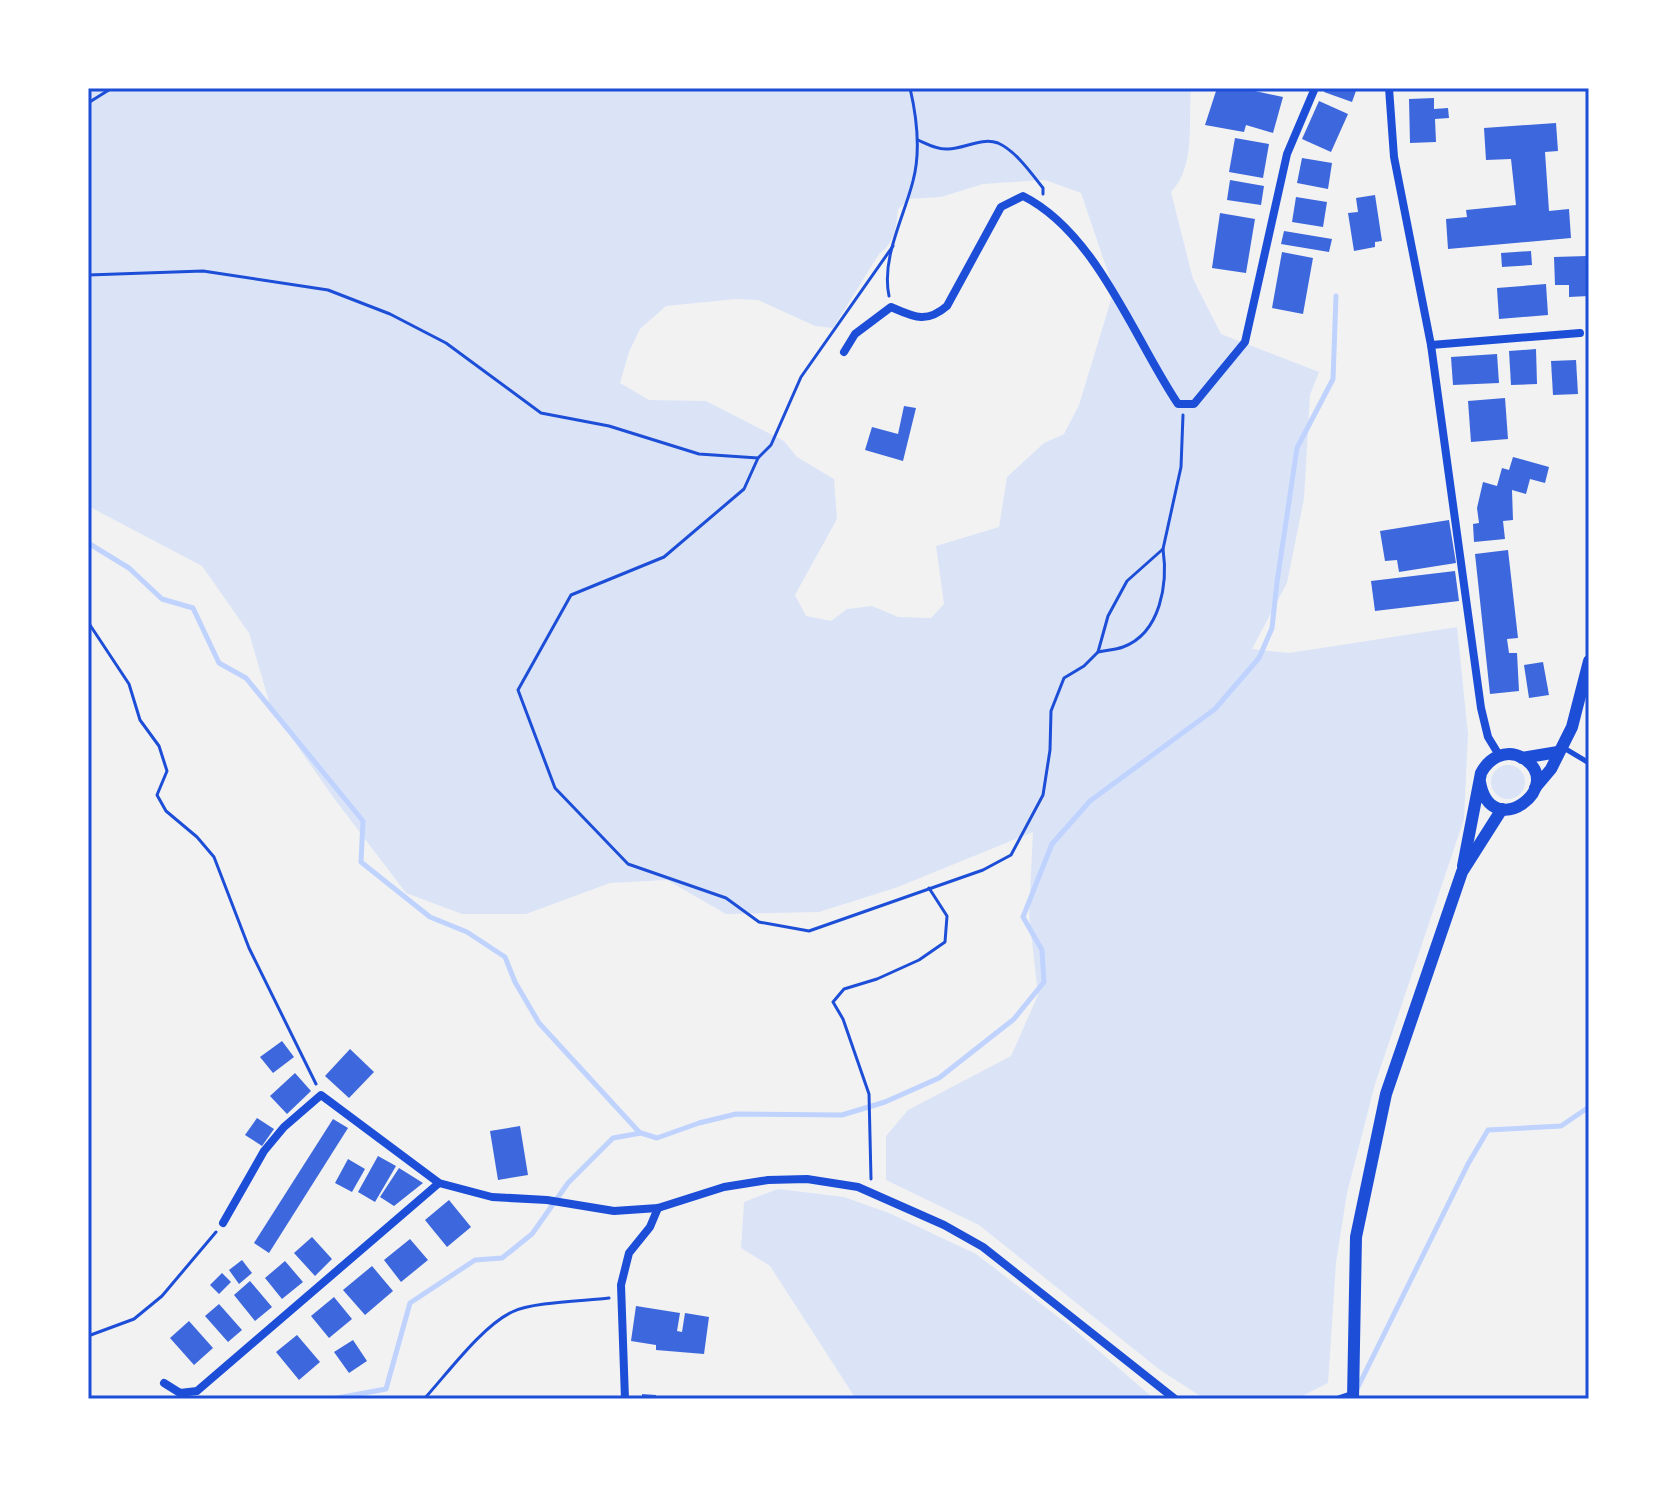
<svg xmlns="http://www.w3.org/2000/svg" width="1677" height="1487" font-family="Montserrat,sans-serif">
<rect width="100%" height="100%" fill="#f2f2f2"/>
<!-- green -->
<g fill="#dbe4f7" fill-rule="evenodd">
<path d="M88,88H1191C1188,122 1196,166 1171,192L1193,279L1221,334L1319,372L1310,395L1304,499L1287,583L1252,649L1289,653L1457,627L1468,734L1464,819L1375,1084L1347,1193L1336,1263L1328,1383L1296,1399H1205L1160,1370L979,1225L886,1180V1136L908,1110L1011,1056L1038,995L1029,915L1033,832L898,887L819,912L726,914L667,880L610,883L526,914H462L406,893L333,797L271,708L249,633L202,566L88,506ZM1045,180L1081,193L1114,290L1079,405L1064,434L1044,443L1007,477L999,527L936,546L944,604L931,618L898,617L872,606L847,609L831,621L806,616L795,595L837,519L834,479L797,457L784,441L706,401L649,400L620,383L629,352L640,329L666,306L736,299L758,300L815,326L833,328L879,254C895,242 896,228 898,209L909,199L941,197L983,184Z"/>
<circle cx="1508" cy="782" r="17"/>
<polygon points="778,1189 844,1197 889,1213 976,1254 1070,1326 1151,1396 1148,1399 856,1399 770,1266 741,1248 744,1202"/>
</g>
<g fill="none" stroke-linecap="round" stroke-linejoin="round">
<!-- stream -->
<g stroke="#bfd3fe" stroke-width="5">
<polyline points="88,543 129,568 162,599 193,608 219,663 246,678 363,821 361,862 430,917 467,932 505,957 515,982 539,1023 640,1133"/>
<polyline points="1356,1391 1468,1164 1488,1130 1561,1126 1589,1107"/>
<polyline points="332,1399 386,1389 410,1303 475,1260 502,1258 532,1234 568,1183 613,1138 641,1133 657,1138 699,1123 736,1114 842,1115 885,1102 939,1078 1014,1019 1044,982 1042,950 1023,917 1052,844 1090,801 1215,709 1259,658 1272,628 1277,582 1297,448 1333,379 1336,296"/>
</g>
</g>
<!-- building -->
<g fill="#3d67dc">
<polygon points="1217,88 1255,88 1255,91 1283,97 1273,133 1246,125 1244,132 1205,125"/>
<polygon points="1326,88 1357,88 1352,102 1324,92"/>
<polygon points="1434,98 1434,109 1448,108 1449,118 1435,119 1436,142 1410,143 1409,99"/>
<polygon points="1319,101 1348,114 1331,152 1302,139"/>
<polygon points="1556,123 1558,151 1545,152 1549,211 1569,209 1571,238 1448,249 1446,219 1467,217 1466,210 1516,205 1511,159 1486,160 1484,128"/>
<polygon points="1235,138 1269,144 1263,178 1229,172"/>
<polygon points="1302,158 1332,163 1328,189 1297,183"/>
<polygon points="1230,180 1264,186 1261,205 1227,200"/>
<polygon points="1375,195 1382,241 1375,242 1375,247 1354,251 1348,213 1358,212 1356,198"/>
<polygon points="1296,197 1327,202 1323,227 1292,222"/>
<polygon points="1220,213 1255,219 1246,273 1212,268"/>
<polygon points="1284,231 1332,239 1329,252 1281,244"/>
<polygon points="1531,251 1532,265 1502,267 1501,253"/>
<polygon points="1282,252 1313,258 1303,314 1272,308"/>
<polygon points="1587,256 1589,296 1569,297 1569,285 1555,285 1554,257"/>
<polygon points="1546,284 1548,315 1499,319 1497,288"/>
<polygon points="1536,349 1537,384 1511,385 1509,351"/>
<polygon points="1497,354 1499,383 1453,385 1451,357"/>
<polygon points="1576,360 1578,394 1553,395 1551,361"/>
<polygon points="1505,398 1508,439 1471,442 1468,401"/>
<polygon points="904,406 916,408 903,461 865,450 872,427 898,434"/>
<polygon points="1513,457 1549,467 1545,483 1530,479 1526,494 1512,490 1513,520 1503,521 1505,539 1474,542 1473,524 1479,523 1477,508 1483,482 1497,486 1502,468 1509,470"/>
<polygon points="1449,520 1456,563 1399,572 1397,560 1385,561 1380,531"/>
<polygon points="1508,550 1518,638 1507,639 1509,653 1517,653 1519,691 1490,694 1475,554"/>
<polygon points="1455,571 1459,601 1375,611 1371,581"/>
<polygon points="1543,662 1549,695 1529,698 1524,665"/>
<polygon points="282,1041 294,1057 273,1073 260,1057"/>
<polygon points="350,1049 374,1072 349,1098 325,1076"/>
<polygon points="295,1073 311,1091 287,1114 270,1096"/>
<polygon points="257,1118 274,1129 262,1146 245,1135"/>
<polygon points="333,1119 348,1128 269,1253 254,1243"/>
<polygon points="520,1126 528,1175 498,1180 490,1131"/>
<polygon points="378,1156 396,1166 375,1202 358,1192"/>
<polygon points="348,1159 365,1169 352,1192 335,1183"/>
<polygon points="399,1168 423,1183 394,1206 380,1197"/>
<polygon points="449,1200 471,1227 447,1247 425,1220"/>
<polygon points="312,1237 332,1259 315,1276 294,1253"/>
<polygon points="410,1239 428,1260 401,1282 384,1260"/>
<polygon points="242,1260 252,1273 239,1284 229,1270"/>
<polygon points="285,1261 303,1282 282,1299 265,1278"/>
<polygon points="372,1266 393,1291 365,1315 343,1290"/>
<polygon points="222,1273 231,1282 219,1294 210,1285"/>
<polygon points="250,1281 272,1307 255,1321 234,1295"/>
<polygon points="334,1297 352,1319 329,1338 311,1316"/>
<polygon points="219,1304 242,1330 228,1342 205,1316"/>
<polygon points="636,1306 680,1313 677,1331 682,1332 685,1313 709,1317 704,1354 656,1350 656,1345 631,1341"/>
<polygon points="189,1321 213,1348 194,1365 170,1338"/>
<polygon points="297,1335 320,1362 299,1380 276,1352"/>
<polygon points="353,1340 367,1361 349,1373 334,1352"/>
<polygon points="642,1394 656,1395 656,1399 642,1399"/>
</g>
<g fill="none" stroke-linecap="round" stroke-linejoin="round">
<!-- path -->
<g stroke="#1d4ed8" stroke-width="3">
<polyline points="88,103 112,88"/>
<path d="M918,140C927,144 938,150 948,149C964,149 981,137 998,143C1016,151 1031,173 1043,188V194"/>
<polyline points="88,275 203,271 328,290 390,314 446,343 541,413 609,426 699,454 758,458 771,445 801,377 893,246"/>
<path d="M889,296C881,258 904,217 913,181C921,151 917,118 910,88"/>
<polyline points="758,458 744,489 664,557 571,595 518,690 555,788 628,864 726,898 759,922 809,931 983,870 1011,855 1043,795 1050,750 1051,711 1064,678 1084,666 1098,652 1108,616 1127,581 1163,549 1181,467 1183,415"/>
<polyline points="88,622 129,684 140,720 159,746 167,771 157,795 166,811 197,837 214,857 249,948 316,1084"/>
<path d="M1098,652C1106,650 1115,650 1123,647C1161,633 1168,583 1163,549"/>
<polyline points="871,1179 869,1094 843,1019 833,1002 844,989 877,979 919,960 945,942 947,916 929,888"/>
<polyline points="88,1336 134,1319 162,1296 216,1232"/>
<path d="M424,1399C447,1374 482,1326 512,1312C532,1302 585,1301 609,1298"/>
</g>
<!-- service -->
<polyline stroke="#1d4ed8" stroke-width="5" points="1564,748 1589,763"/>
<!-- minor -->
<g stroke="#1d4ed8" stroke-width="8">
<polyline points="1389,88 1394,157 1431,345 1481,708 1488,737 1499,755"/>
<polyline points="1431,345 1580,333"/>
<path d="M844,352L855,334L891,307C914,317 926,324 947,306L1001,207L1023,196C1097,233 1134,339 1178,404H1194L1245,342L1287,154L1315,88"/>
<polyline points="223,1223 264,1151 284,1127 321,1095 439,1183 492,1197 547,1200 614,1211 658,1208 724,1187 768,1180 807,1179 858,1187 944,1225 983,1247 1175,1399"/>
<polyline points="164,1383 180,1393 197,1391 439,1183"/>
<polyline points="625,1399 621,1285 629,1253 650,1227 658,1208"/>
<polyline points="1340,1399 1352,1395"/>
</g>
<!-- tertiary -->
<g stroke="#1d4ed8" stroke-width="12">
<polyline points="1522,758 1558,752"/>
<polyline points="1535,788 1551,769 1572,727 1589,661"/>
<path d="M1463,866L1481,773C1489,758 1506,748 1523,758C1568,786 1491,844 1480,782"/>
<polyline points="1353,1399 1356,1237 1386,1094 1462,872 1502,809"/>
</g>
</g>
<!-- border -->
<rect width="1677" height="1487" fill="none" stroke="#ffffff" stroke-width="180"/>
<rect x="90" y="90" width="1497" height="1307" fill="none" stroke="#1d4ed8" stroke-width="3"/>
</svg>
